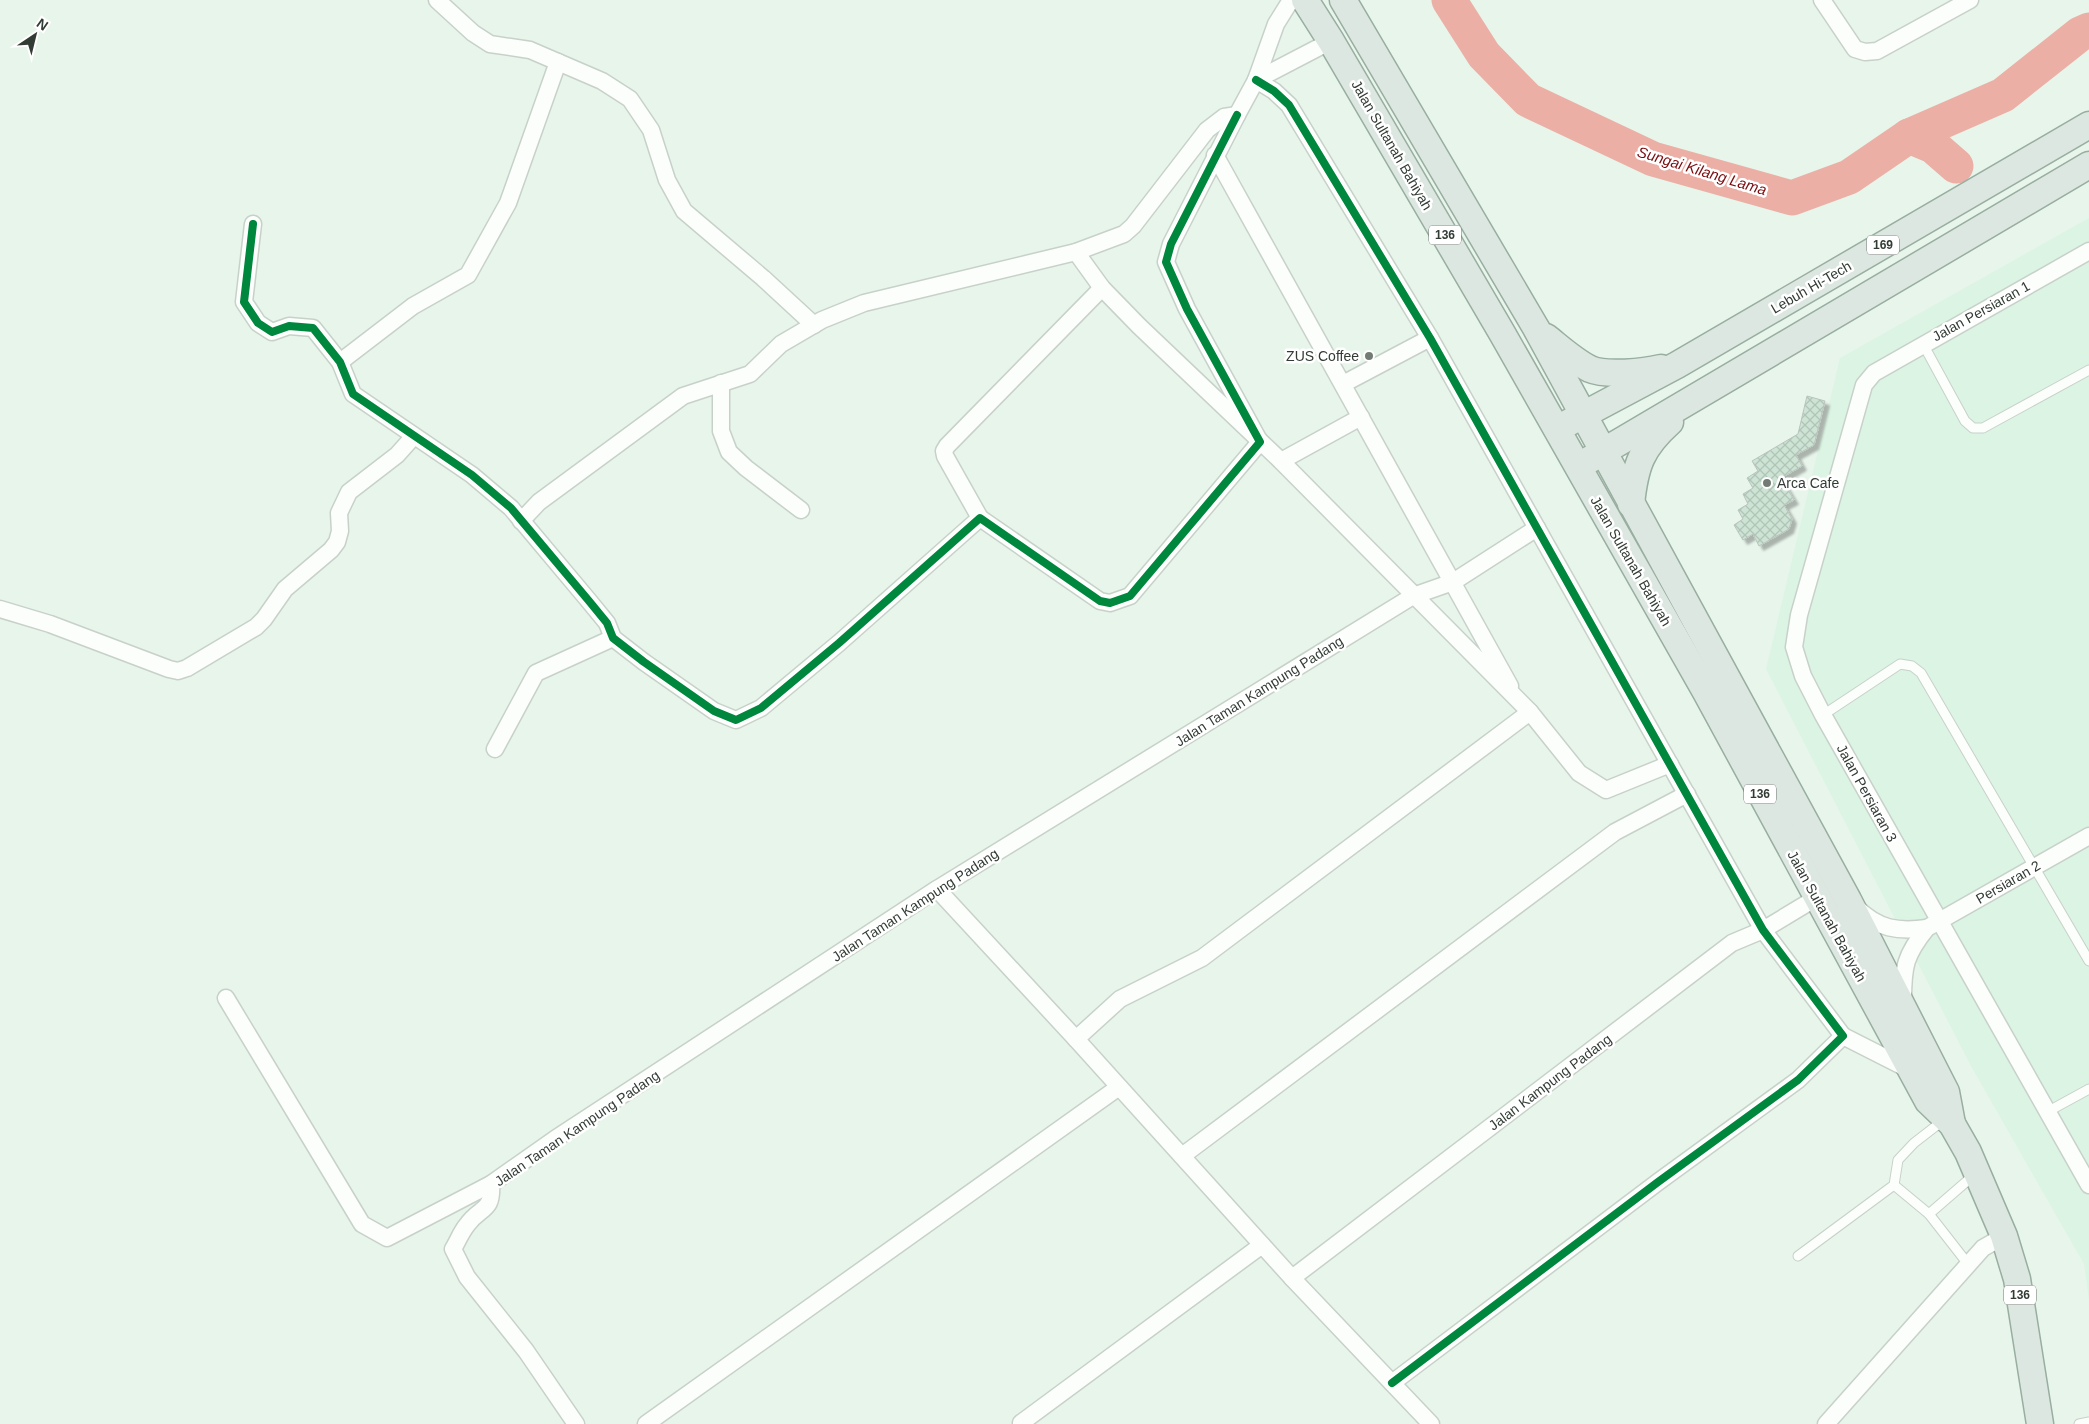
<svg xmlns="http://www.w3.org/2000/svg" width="2089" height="1424" font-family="Arial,sans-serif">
<defs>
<pattern id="building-cross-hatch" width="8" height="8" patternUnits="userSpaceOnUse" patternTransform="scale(1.25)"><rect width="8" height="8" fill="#cde4d4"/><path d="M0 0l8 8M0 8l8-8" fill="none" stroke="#b0c4b7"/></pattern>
<filter id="shadow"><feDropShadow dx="4.5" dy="4.5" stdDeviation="1" flood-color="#0004"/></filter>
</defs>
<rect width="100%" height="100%" fill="#e8f5eb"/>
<!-- built -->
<polygon fill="#dcf4e3" points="2089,218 2089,1300 2084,1264 1971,1066 1766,669 1840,358"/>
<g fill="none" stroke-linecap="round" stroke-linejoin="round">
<!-- river -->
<g stroke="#ebafa5" stroke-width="35">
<polyline points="1449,0 1484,55 1528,100 1653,159 1792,198 1849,177 1909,136 2003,95 2080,34 2089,30"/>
<polyline points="1909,136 1933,146 1956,166"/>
</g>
</g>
<!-- building -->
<polygon fill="url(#building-cross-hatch)" stroke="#b9c4bc" filter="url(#shadow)" points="1807,396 1825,401 1814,445 1796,455 1802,466 1781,478 1794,500 1784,505 1792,519 1789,529 1759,546 1753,534 1743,540 1734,525 1743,519 1738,510 1748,504 1743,494 1753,488 1747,478 1758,471 1752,461 1798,434"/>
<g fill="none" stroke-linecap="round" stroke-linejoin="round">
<!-- service casing -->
<g stroke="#c7d1c9" stroke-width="11">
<g id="service">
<polyline points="1923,344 1965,421 1973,428 1983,428 2089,370"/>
<polyline points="1823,715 1900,664 1912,666 1921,673 2089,961"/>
<polyline points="2047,1112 2089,1089"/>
<polyline points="1894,1185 1929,1214 1968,1264"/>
<polyline points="1929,1214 1974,1175"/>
<polyline points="1798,1256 1894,1185 1898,1160 1914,1143 1945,1119"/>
<polyline points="2079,1424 2089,1422"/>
</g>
</g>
<!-- minor casing -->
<g stroke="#c7d1c9" stroke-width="19">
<g id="minor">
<polyline points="437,0 473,33 490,44 530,50 602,81 630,99 651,130 667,180 684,211 763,278 814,325"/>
<polyline points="1822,0 1855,49 1865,52 1877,51 1970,0"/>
<polyline points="1256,80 1274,91 1289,105 1430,338 1763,930 1843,1036 1798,1080 1658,1182 1392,1383"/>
<polyline points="1256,80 1331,41"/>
<polyline points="1215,155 1510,686"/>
<polyline points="253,224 244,302 258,323 272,332 289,326 313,328 340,362 353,394 472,475 511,508 589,601 607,623 613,638 644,662 714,711 736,720 761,708 839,643 980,518 1100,601 1110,603 1130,596 1260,442 1187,309 1166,262 1171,244 1237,115"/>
<polyline points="2089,251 1874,373 1864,385 1799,615 1794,647 1803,676 1823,715 2089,1185"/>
<polyline points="1076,252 1102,288 1139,326 1281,461 1530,712 1579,773 1606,790 1670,764"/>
<polyline points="340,362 413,306 468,275 508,203 558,62"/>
<polyline points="721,383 721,431 729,452 746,468 801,510"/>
<polyline points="1343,384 1430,338"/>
<polyline points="1281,461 1361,417"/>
<polyline points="980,518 945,456 944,451 947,446 1102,288"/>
<polyline points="521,521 539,502 683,396 750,374 781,344 822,320 864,303 1076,252 1124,234 1133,226 1207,130 1224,117 1237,115 1256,80 1276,24 1291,0"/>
<polyline points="0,609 50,624 169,669 178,671 187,668 256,627 264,619 285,589 331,550 337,542 340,531 339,513 349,492 397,455 414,436"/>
<polyline points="495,749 536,673 613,638"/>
<polyline points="937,889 1076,1039 1292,1278 1431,1424"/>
<path d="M1857,908C1878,929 1898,932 1927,928"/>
<polyline points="226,998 362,1224 387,1238 491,1184"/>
<path d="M1903,1000C1903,967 1905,955 1927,928L2089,836"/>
<polyline points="1843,1036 1910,1070"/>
<polyline points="1076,1039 1120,999 1202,958 1530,712"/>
<polyline points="1182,1156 1615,832 1687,794"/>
<polyline points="1292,1278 1732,943 1763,930 1816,898"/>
<polyline points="1021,1423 1262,1245"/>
<path d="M576,1424L526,1351L467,1277L453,1249C458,1241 461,1232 467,1225C480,1206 493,1213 491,1184L555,1139L937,889L1413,596L1453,582L1537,528"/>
<polyline points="646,1424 1119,1087"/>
<polyline points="1826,1424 1983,1248 2004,1236"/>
</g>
</g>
<!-- primary casing -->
<g stroke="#98aea0" stroke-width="29">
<g id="primary">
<polyline points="1305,0 1331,41 1502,333 1706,692 1928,1101 1952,1124 1968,1152 2004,1236 2017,1279 2040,1424"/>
<polyline points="1343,0 1536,328 1848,900 1946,1092 1952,1124"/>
<path d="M1546,337C1560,348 1574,361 1590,369C1606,376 1644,372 1661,368"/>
<polyline points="1568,423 1677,365 2089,125"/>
<polyline points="1589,460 2089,165"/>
<path d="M1631,504C1635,466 1641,448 1670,422"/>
</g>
</g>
<!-- service -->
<use href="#service" stroke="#fcfefc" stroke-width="9"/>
<!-- minor -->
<use href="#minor" stroke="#fcfefc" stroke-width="16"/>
<!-- primary -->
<use href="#primary" stroke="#dde7e1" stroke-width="26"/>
<!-- cycleway casing -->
<g stroke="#fff" stroke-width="11">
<g id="cycleway">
<polyline points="1256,80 1274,91 1289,105 1430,338 1763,930 1843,1036 1798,1080 1658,1182 1392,1383"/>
<polyline points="253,224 244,302 258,323 272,332 289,326 313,328 340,362 353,394 472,475 511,508 589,601 607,623 613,638 644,662 714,711 736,720 761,708 839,643 980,518 1100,601 1110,603 1130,596 1260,442 1187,309 1166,262 1171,244 1237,115"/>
</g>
</g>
<!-- cycleway -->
<use href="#cycleway" stroke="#00873e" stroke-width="8"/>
</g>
<!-- markers -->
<g fill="#727c74" stroke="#fff" stroke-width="2">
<circle cx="1369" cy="356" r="5"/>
<circle cx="1767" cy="483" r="5"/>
</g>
<g text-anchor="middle" stroke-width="5" stroke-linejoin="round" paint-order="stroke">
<!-- shield labels -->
<g fill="#fff" stroke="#707671" stroke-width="1">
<rect x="1429" y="225.5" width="32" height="19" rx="4"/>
<rect x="1867" y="235.5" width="32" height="19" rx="4"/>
<rect x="1744" y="784.5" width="32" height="19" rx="4"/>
<rect x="2004" y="1285.5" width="32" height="19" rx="4"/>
</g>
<g font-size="12" font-weight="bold" fill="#323b34">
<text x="1445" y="239">136</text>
<text x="1883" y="249">169</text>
<text x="1760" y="798">136</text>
<text x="2020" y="1299">136</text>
</g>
<!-- street labels -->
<g font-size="14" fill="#323b34" stroke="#fff">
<text transform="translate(1392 145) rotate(60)" y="5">Jalan Sultanah Bahiyah</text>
<text transform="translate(1811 287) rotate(-30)" y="5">Lebuh Hi-Tech</text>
<text transform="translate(1981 311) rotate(-29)" y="5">Jalan Persiaran 1</text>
<text transform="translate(1631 561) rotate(60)" y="5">Jalan Sultanah Bahiyah</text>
<text transform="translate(1259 691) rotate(-32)" y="5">Jalan Taman Kampung Padang</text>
<text transform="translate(1867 793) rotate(61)" y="5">Jalan Persiaran 3</text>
<text transform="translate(2008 882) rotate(-30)" y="5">Persiaran 2</text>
<text transform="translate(915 905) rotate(-33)" y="5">Jalan Taman Kampung Padang</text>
<text transform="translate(1827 916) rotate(61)" y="5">Jalan Sultanah Bahiyah</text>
<text transform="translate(1550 1082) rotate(-37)" y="5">Jalan Kampung Padang</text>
<text transform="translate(577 1128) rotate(-34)" y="5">Jalan Taman Kampung Padang</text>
</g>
<!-- poi labels -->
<g font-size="14" fill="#323b34" stroke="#fff" text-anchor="end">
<text x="1359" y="361">ZUS Coffee</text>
<text x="1777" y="488" text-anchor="start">Arca Cafe</text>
</g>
<!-- water labels -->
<g font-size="15" font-style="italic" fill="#7a0b0f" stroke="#fff">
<text transform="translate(1702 171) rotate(17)" y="5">Sungai Kilang Lama</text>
</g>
</g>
<!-- north arrow -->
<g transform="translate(35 35) rotate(35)" stroke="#ffffff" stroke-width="4" paint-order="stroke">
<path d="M0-4L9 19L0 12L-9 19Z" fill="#323b34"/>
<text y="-8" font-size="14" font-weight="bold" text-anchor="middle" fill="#323b34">N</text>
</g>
</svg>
